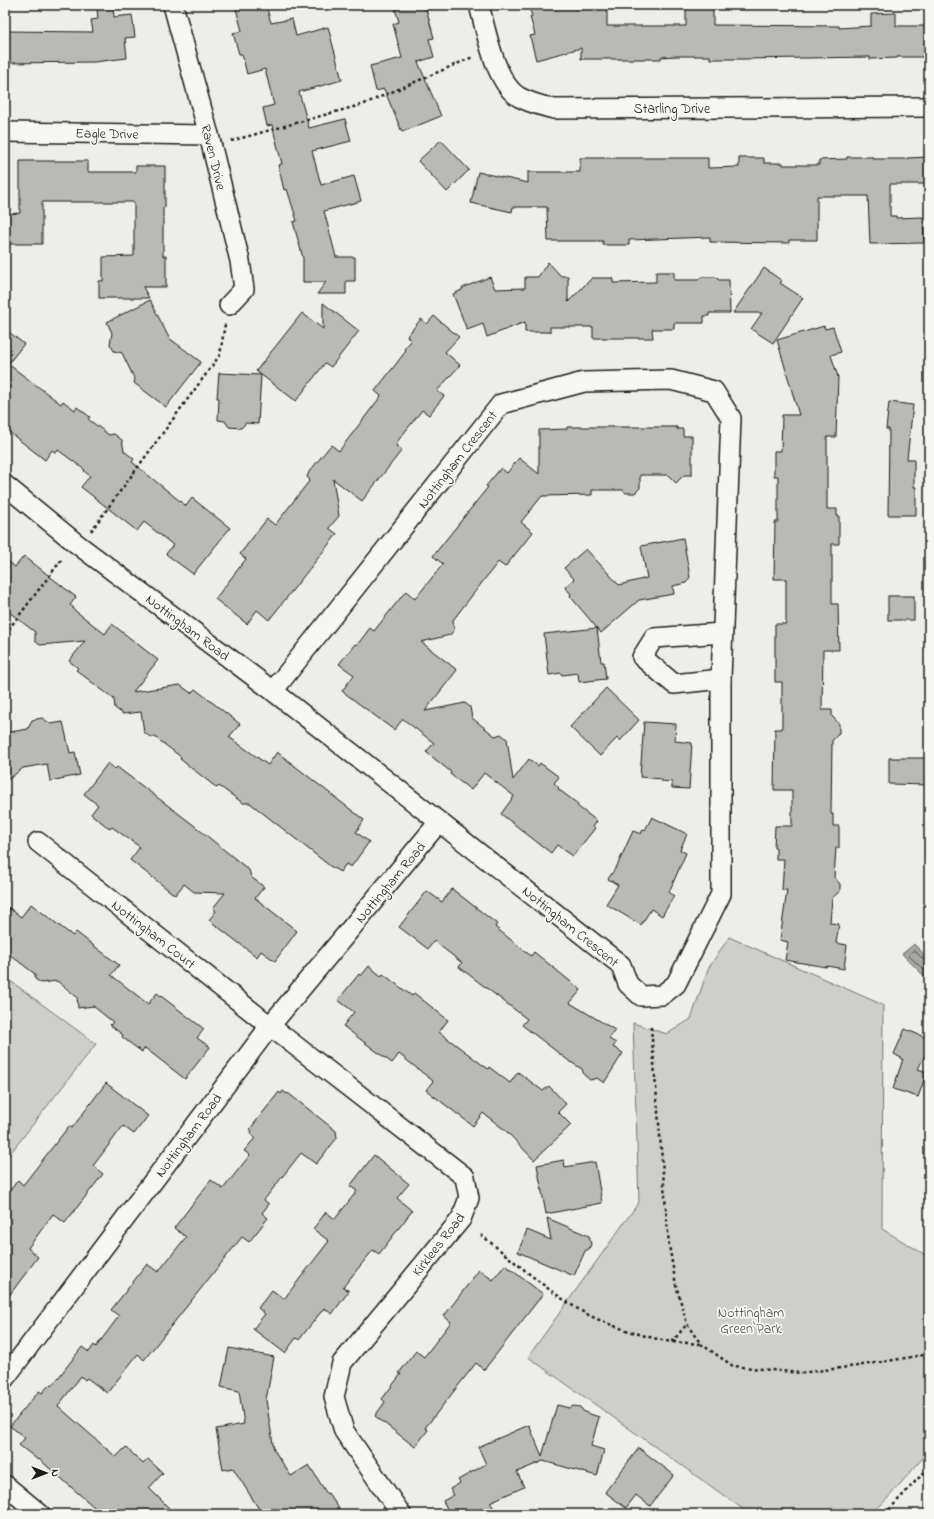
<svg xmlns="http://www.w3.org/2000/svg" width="934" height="1519" font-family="'Indie Flower',sans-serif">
<rect width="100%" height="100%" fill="#edede9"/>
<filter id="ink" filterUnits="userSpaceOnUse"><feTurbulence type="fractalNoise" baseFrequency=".025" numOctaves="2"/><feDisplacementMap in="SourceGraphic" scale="8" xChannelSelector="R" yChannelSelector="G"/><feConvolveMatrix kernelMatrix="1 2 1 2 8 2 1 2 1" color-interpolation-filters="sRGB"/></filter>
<g filter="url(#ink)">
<!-- green -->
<g fill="#cececb" stroke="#757574">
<polygon points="729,937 883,1005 882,1229 929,1257 929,1451 887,1499 871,1514 750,1514 528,1357 639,1202 633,1023 667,1034 691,1019 708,969"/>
<polygon points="5,977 96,1044 5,1160"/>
</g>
<!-- water -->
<polygon fill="#a6a6a3" stroke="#6f6f6d" points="914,944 929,959 929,971 924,976 902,954"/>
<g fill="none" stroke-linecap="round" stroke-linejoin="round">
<!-- shore -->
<polyline stroke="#535352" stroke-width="1" points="929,961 925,961 914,950 909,954 909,956 923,969 929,969"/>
</g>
<!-- building -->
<g fill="#b9b9b6" stroke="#1c1c1c">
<polygon points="235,5 266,5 271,23 292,19 296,36 328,27 342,80 299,92 309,128 345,119 351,141 312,151 321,185 354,176 361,201 324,211 336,257 355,257 355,281 346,281 346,294 317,294 326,282 303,282 303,258 293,222 297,221 287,189 284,190 278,165 282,164 272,125 267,126 263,108 274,105 265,69 247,74 242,54 239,54 233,33 242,31"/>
<polygon points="394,5 425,5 434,38 429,39 434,57 418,62 441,116 402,132 384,89 376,91 370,66 402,58 393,24 399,22"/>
<polygon points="528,5 607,5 607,26 686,26 686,5 713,5 713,25 839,26 839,28 871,26 871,14 896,13 896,26 929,26 929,57 897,57 897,58 870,59 870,57 742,59 710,59 710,56 677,56 661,57 661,59 581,59 581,48 536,60 530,36 535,35 530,17 532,16"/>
<polygon points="113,7 114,17 132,15 135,37 125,38 127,58 94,62 5,63 5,31 93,32 91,20 98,19 97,9"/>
<polygon points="441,140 469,170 447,192 418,161"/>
<polygon points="847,157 873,157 873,159 907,159 907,158 929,157 929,184 890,184 890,216 896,216 896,218 923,217 924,243 870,244 868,196 817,196 817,240 789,240 789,243 710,242 710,237 629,240 629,245 603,245 603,241 548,241 547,207 513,207 512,212 471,203 478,172 528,183 528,172 580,172 580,158 708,158 708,168 739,167 739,158 764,158 764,163 783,163 783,165 819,165 819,160 847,159"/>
<polygon points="20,161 88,161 88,172 136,172 136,166 165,166 165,207 163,208 163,256 166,256 166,287 143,287 149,298 99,298 99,281 103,281 103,257 134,256 134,202 42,202 42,244 5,244 5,214 20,213"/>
<polygon points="548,262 561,276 568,276 568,302 592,278 613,278 613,283 656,282 656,272 674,272 674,280 698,280 701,277 716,277 719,280 729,280 730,313 709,313 709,316 704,316 704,323 674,323 674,329 652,329 653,338 593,338 593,327 550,327 550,332 525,332 525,322 487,337 483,324 467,330 453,294 462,290 462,288 490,277 495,289 525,288 525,277 538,277"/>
<polygon points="764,268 782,281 780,283 803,298 773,343 751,329 762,313 733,313"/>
<polygon points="150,300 169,338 201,362 166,407 134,383 135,380 122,353 114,351 110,344 112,333 107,322"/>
<polygon points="323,303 359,331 331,367 325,363 296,401 256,371 302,313 323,329"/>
<polygon points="434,316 459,337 445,352 460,365 437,391 444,396 429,415 422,410 397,442 398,443 396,446 402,450 362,501 333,479 339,516 329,528 337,534 269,620 257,610 247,624 215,599 246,559 240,554 267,519 275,525 310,480 307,477 309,472 331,445 339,451 381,396 375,391 406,351 404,349 411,341 407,336 421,319 427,324"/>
<polygon points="824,326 825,329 833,327 841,352 831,355 838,377 836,437 827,437 827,509 837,509 837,516 839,516 839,544 832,544 832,604 838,604 839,650 823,650 822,710 832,710 832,716 839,724 839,733 832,741 831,814 833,814 833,826 839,826 839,848 836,848 834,877 840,884 840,891 832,898 830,923 839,924 836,943 847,945 844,969 827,966 826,967 785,960 788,942 780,940 787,890 782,890 784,859 776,859 776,848 774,848 775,826 792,826 792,790 774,790 775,729 782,729 782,682 775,682 775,624 786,624 786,579 774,579 775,522 778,522 778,476 774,476 774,451 781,451 782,415 799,415 777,340"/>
<polygon points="5,329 24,344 8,364 61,404 63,401 75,410 77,407 90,417 88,419 109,435 114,434 122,440 124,451 134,459 132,462 186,506 192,498 230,528 193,574 166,554 173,545 144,522 137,531 81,487 90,476 84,471 85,470 58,450 56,453 52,450 45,460 5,429"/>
<polygon points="219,373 261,375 258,424 246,423 241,428 229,427 225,421 218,420 219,398 217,398"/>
<polygon points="889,402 913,405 907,459 914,459 914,487 916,487 916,515 888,515 889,429 886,429"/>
<polygon points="567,427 677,427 677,429 683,429 683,436 692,436 692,475 684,475 676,483 668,475 640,475 640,488 635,493 626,493 623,490 592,490 592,495 542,496 521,522 533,532 505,567 498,562 453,620 454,630 450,635 421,642 457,670 425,711 465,703 470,707 472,718 495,736 501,734 507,739 513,780 529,759 538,766 540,763 559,777 554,783 559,788 558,789 578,804 577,806 597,821 593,827 595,828 573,856 557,845 551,853 501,814 514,796 484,773 471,790 450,774 451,772 426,752 434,743 403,719 394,730 342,691 354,675 339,664 355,644 357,645 370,628 374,631 406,591 415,599 443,564 433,556 488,487 486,486 501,468 507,473 519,458 539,474 539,430 567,429"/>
<polygon points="683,538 690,577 686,583 673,586 674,594 639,600 601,633 570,596 571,594 565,587 574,579 564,568 586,549 619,585 647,578 641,546"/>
<polygon points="24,556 76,597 70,605 74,608 73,609 105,634 112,624 158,660 133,692 180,685 191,693 195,689 240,724 229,737 268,765 277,752 364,820 356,832 369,842 351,867 346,864 340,872 330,866 250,803 243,803 219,786 217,788 180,759 181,757 155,737 150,737 144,732 141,712 123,714 115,708 114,699 76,670 78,668 69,661 85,641 40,645 35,641 35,632 5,609 5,559 15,567"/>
<rect x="888" y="596" width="26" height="24"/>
<polygon points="597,628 601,662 604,662 606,679 579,682 578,673 562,675 561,673 549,675 544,634"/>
<polygon points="606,688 639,720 620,741 617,738 600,756 570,727"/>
<polygon points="42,718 51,724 63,722 70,753 75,752 80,775 50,781 47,764 23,768 5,782 5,733 28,729 32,720"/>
<polygon points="644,722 676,724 675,741 692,743 689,789 672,788 672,782 661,781 661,779 640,777"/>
<polygon points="889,758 929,758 929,785 889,784"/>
<polygon points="108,763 115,769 117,767 191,823 249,870 251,877 264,887 255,898 297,931 275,961 261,951 257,957 209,920 216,911 213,908 225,893 194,892 184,884 175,895 130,860 140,847 112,827 110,829 91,814 98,805 84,794"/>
<polygon points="652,817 687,834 680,850 686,853 669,892 674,896 662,916 651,909 641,925 606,904 618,885 608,879 617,866 633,831 641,834 643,829 645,830"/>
<polygon points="452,889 497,924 495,927 531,956 534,952 581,990 570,1003 615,1030 609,1039 616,1043 613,1047 623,1053 604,1083 597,1078 590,1080 584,1075 582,1069 569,1061 522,1025 527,1019 459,967 462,963 434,941 428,949 399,927 427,891 442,902"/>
<polygon points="31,904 73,936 76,932 119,965 111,975 148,1004 157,993 204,1029 197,1038 210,1047 185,1079 145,1048 142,1052 122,1037 123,1035 110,1025 113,1022 93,1006 78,1008 77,997 57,981 41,983 35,979 35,974 5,951 5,905 21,917"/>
<polygon points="369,966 381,976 383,974 412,996 414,993 448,1020 439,1032 488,1069 489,1067 510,1083 518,1072 543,1091 549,1086 566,1104 558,1112 571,1125 534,1160 506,1131 483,1113 473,1126 426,1090 433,1081 399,1054 392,1063 360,1039 343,1026 354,1012 338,1000 359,974 361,976"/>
<polygon points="905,1029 929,1039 929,1047 918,1069 927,1072 918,1097 893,1089 903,1059 894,1054"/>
<polygon points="106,1083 148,1116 134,1134 123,1126 93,1166 103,1174 65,1223 53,1214 28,1248 38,1257 5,1301 5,1197 18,1180 23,1185 69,1126 72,1128"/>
<polygon points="283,1091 287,1094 288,1093 336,1131 337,1138 316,1164 301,1153 264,1200 269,1204 262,1213 268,1218 249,1242 242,1237 144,1360 138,1354 107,1393 87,1378 85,1380 81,1376 58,1406 116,1457 126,1447 143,1464 148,1459 163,1473 149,1488 175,1514 102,1514 39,1459 38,1460 19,1445 25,1438 10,1426 39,1391 42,1393 50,1384 52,1386 82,1347 89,1352 94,1345 96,1347 119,1316 111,1310 147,1264 158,1272 186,1237 174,1228 211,1180 223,1189 250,1155 244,1151 255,1138 250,1134 252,1131 250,1129 279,1092 281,1094"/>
<polygon points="374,1155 409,1184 397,1198 412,1211 379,1254 373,1250 343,1287 349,1291 332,1314 324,1308 299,1340 296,1338 285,1353 253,1329 265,1314 258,1308 272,1290 284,1299 329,1241 313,1229 326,1212 335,1219 357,1191 350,1186"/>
<polygon points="564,1160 565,1167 595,1162 602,1203 546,1214 537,1165"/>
<polygon points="547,1218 589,1236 591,1244 589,1249 585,1251 574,1276 518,1252 527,1230 551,1240"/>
<polygon points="505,1265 543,1294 484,1370 476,1363 425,1428 428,1430 415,1447 375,1416 385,1402 382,1399 401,1374 399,1373 416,1351 424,1357 451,1322 444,1316 479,1270 493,1280"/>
<polygon points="229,1348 274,1357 266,1400 274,1450 291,1476 309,1465 327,1494 328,1493 343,1514 262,1514 233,1468 223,1470 216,1429 244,1424 239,1391 221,1387"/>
<polygon points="557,1405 569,1408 574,1406 580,1407 584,1412 599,1417 591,1446 604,1450 597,1476 543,1461 517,1472 524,1487 490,1502 497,1514 450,1514 443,1501 454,1495 450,1489 460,1483 458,1480 486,1464 478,1447 529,1425 542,1456"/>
<polygon points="639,1448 674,1475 650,1506 636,1495 626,1508 605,1492"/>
</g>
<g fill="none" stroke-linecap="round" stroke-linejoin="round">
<!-- minor casing -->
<g stroke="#1c1c1c" stroke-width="22">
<g id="minor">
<polyline points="173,5 209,135 240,261 244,289 229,305"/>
<path d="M479,5C486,30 495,83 519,97C530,103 542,106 554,109L929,107"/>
<polyline points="5,132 209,135"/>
<polyline points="5,485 77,544 273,691 621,965 628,984 641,996 662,995 676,984 721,894 721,679 731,418 714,391 671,380 584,382 501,404 273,691"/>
<polyline points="721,679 674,684 642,657 654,638 722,633"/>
<polyline points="38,842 270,1026 465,1177 469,1198 461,1219 342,1363 334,1397 344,1431 401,1514"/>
<polyline points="5,1378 270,1026 439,822"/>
<polyline points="5,1485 40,1514"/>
</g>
</g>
<!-- path -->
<g stroke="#1c1c1c" stroke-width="2.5" stroke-dasharray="3 3" stroke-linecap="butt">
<polyline points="231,141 364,104 473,57"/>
<polyline points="91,531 220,355 225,324"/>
<polyline points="5,634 63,558"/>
<polyline points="651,1027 669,1245 676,1285 687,1324 695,1336 701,1344 733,1366 800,1373 857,1366 929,1354"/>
<path d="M481,1235C512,1259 544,1288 578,1309C602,1324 644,1337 672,1342L687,1324"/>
<polyline points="673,1342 701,1344"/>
<polyline points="885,1514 929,1467"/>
</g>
<!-- minor -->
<use href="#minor" stroke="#f6f6f2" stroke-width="19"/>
</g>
</g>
<g text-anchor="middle" stroke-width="3.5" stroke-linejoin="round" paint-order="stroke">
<!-- street labels -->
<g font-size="14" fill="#1c1c1c" stroke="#f6f6f2">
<text x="672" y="113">Starling Drive</text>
<text transform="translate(107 133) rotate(1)" y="5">Eagle Drive</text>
<text transform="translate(214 157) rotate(76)" y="5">Raven Drive</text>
<text transform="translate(457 459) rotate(-52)" y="5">Nottingham Crescent</text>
<text transform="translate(188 627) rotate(37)" y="5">Nottingham Road</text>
<text transform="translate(390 882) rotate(-50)" y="5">Nottingham Road</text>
<text transform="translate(571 926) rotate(39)" y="5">Nottingham Crescent</text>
<text transform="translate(154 934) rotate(38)" y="5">Nottingham Court</text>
<text transform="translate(188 1135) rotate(-53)" y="5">Nottingham Road</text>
<text transform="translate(438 1244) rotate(-52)" y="5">Kirklees Road</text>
</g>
<!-- park labels -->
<g font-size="14" fill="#515151" stroke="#f6f6f2">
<text x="751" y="1317">Nottingham<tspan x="751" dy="16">Green Park</tspan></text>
</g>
</g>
<!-- margin -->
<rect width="934" height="1519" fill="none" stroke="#f6f6f2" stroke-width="20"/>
<rect x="10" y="10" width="914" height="1499" fill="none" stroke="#1c1c1c" stroke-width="1.5" filter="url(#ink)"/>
<!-- north arrow -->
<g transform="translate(46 1473) rotate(90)" stroke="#f6f6f2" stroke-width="3" paint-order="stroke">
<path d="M0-3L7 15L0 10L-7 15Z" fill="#1c1c1c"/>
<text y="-6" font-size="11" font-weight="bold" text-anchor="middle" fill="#1c1c1c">N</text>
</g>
</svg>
